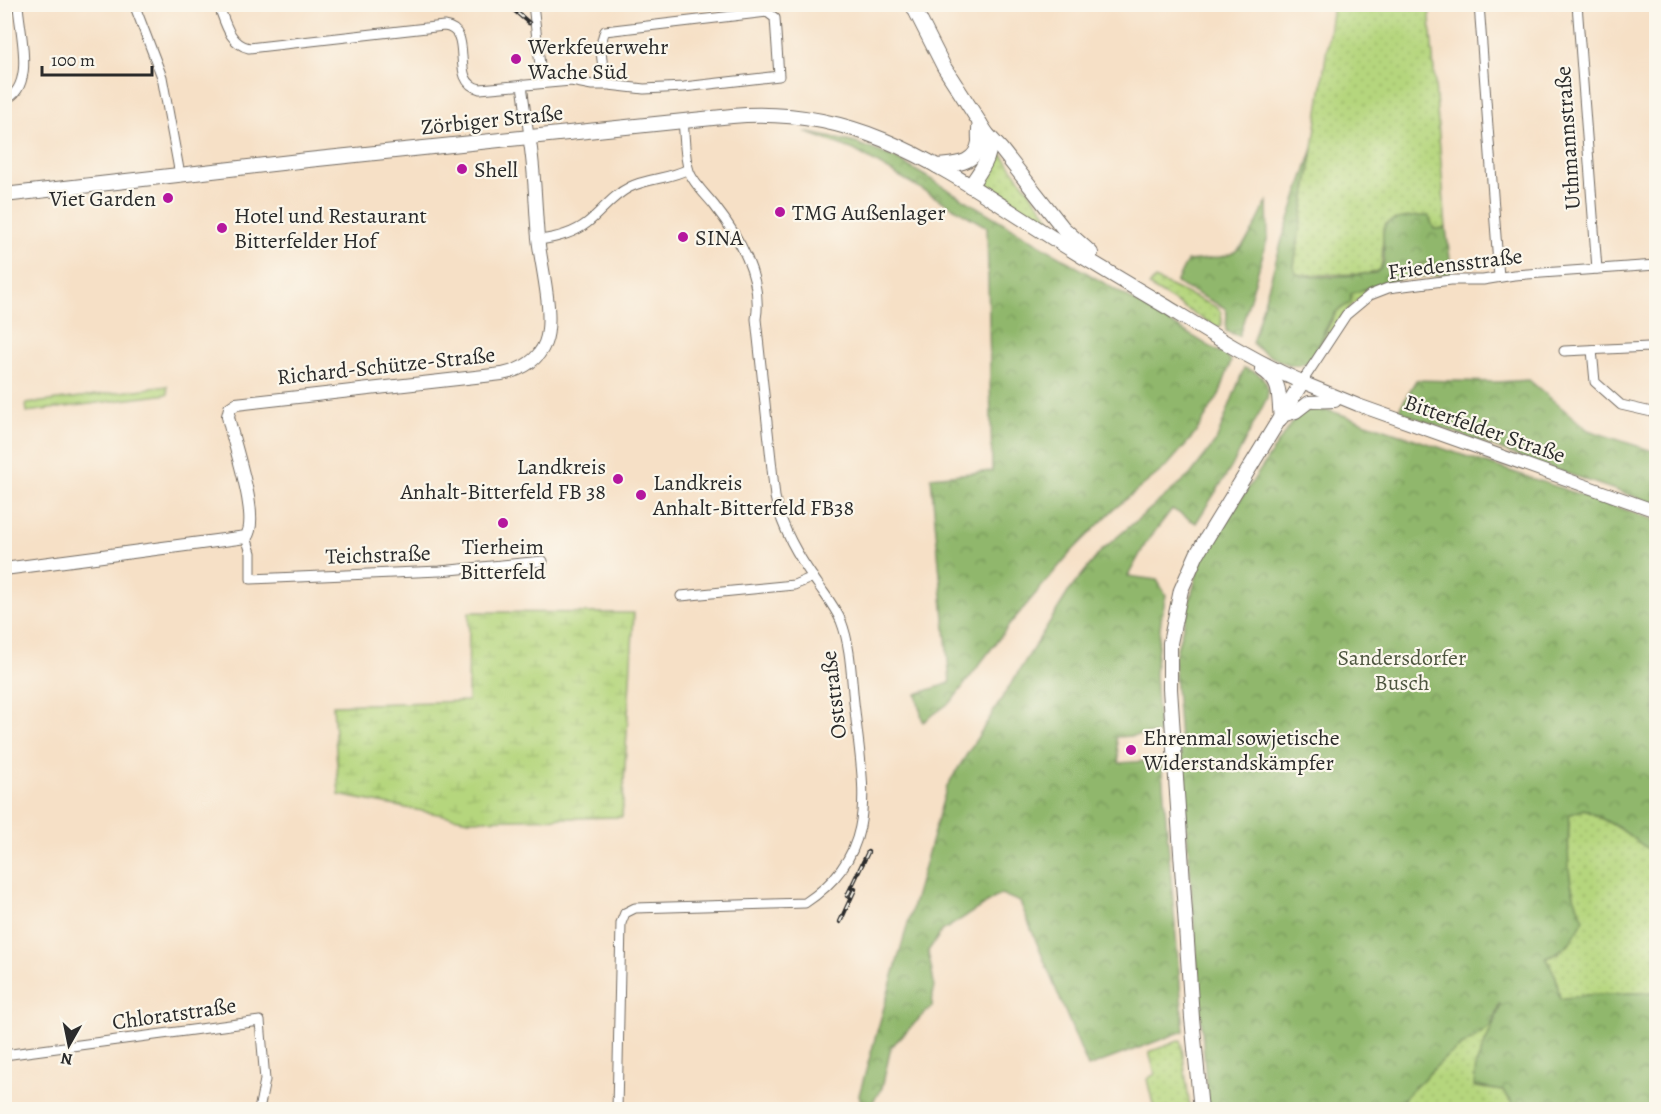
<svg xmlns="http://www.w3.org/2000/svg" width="1661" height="1114" font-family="Alegreya,serif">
<defs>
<pattern id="grass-dots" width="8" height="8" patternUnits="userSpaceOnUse" patternTransform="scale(1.5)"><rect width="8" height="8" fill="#b5d67d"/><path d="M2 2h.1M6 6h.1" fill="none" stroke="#9cb86c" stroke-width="1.8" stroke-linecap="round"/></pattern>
<pattern id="forest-crowns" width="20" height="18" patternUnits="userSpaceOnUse" patternTransform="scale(1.5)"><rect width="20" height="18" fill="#90b76c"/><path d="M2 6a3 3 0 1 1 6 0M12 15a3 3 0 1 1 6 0" fill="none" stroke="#769559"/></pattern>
<pattern id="wetland-marsh" width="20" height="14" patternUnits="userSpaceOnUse" patternTransform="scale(1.5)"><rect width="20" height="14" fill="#b5d67d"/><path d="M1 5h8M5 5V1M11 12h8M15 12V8" fill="none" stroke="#9cb86c"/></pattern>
</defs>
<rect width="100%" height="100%" fill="#fbf7ec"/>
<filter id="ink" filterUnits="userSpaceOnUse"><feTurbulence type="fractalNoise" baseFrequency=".0167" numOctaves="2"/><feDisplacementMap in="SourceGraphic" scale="12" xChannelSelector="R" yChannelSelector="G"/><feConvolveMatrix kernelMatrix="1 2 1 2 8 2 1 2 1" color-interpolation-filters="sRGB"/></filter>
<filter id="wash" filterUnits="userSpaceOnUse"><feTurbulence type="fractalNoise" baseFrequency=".008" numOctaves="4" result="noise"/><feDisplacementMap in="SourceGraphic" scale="24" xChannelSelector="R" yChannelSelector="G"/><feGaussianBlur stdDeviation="1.35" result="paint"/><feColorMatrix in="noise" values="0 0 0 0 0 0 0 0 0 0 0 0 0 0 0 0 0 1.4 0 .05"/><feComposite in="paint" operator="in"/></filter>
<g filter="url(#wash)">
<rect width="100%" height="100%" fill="#f6e0c6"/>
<!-- grass -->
<g fill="url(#grass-dots)" stroke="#708054" stroke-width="1.5">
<path d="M1333,5H1429L1446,228L1434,229L1428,216L1392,221C1377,229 1386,256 1380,270L1368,274L1298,275L1295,273L1294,266L1313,148Z"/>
<polygon points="999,151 1069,244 984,184"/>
<path d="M1431,262L1438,264L1439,275C1426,277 1411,277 1397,280C1355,289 1336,324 1313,358L1336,312L1351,302V294L1374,284L1401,277L1418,265Z"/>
<polygon points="1155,279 1216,307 1221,312 1222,323 1220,326 1216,327 1149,286"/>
<polygon points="1584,809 1619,828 1656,855 1656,992 1586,995 1560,999 1556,977 1546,957 1559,953 1576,905 1568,868 1569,815"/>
<polygon points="1499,1004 1501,1005 1476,1065 1475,1087 1503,1091 1517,1109 1397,1110 1406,1096 1446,1057 1491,1026"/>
<polygon points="1181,1040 1190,1109 1154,1109 1147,1079 1155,1074 1149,1052"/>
</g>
<!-- forest -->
<g fill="url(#forest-crowns)" stroke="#5e714c" stroke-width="1.5">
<polygon points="805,132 856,143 895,158 1226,356 1231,361 1220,393 1195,434 1167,466 1113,510 1071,552 1010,624 952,701 923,722 916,694 950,683 931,477 992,471 987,227 854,150"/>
<path d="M1313,148L1294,266L1295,273C1308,280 1359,275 1375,273C1394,263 1376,236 1386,224C1391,218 1416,216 1424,216H1429L1434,229L1446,228L1452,274L1439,275L1438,264C1431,262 1425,262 1418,265L1415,275L1389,280L1351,294V302C1346,306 1339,309 1335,313C1317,335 1320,379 1280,361C1270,356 1259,351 1252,343L1282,240Z"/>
<path d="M1267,202L1268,237L1239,336L1226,331L1227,314L1225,308L1176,283L1187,261C1199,260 1213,259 1225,256C1248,250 1257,221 1267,202Z"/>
<path d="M1244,368C1259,372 1271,381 1267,398L1231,468L1196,523L1172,509L1146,543L1128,576L1157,580L1166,595L1161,620L1155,674L1159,734L1116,737L1119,763L1161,760L1184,1031L1088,1067L1020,902L1001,894L942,931L928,951L934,983L932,1006L891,1047L882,1088L868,1109H863L859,1095L947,786L1069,591L1102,550L1190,475L1216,441Z"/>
<polygon points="1416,380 1497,382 1529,380 1588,430 1656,452 1656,504 1542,465 1398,411"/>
<path d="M1317,410L1331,411L1656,520V855L1619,828L1584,809L1569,815C1568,853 1565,885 1584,919C1573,940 1568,949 1546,957L1556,977L1560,999L1586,995L1656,992V1109H1517L1503,1091L1474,1086L1476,1065L1501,1005L1499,1004L1491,1026L1446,1057L1406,1096L1397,1109H1208L1174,660L1201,559L1290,425L1301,411Z"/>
</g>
<!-- wetland -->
<polygon fill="url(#wetland-marsh)" stroke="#708054" stroke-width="1.5" points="469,612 634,613 622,817 469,820 339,795 333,705 468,701"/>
<!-- pitch -->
<polygon fill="#b5d67d" stroke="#708054" stroke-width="1.5" points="167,386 168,394 27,412 26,404"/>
</g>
<g filter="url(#ink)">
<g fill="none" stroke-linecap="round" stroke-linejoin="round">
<!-- street casing -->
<g stroke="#726a61" stroke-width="11">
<g id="street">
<polyline points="134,4 162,77 180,175"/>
<path d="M218,4C225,21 229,44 249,48L444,26C477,30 447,82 480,89L571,81L592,85H609L644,89L684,87L779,76L775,18L767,12L605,31C598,45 602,71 609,85"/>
<polyline points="533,4 542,83"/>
<polyline points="1479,4 1499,277"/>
<polyline points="1577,4 1597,269"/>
<polyline points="522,85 529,136"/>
<path d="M4,100C37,88 19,31 18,4"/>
<path d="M539,240C555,238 573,234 587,223C601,212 613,195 630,187C648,178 670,179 688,169"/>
<polyline points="1592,350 1595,382 1621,405 1656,413"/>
<polyline points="1564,351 1649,347 1656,350"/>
<polyline points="1302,382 1346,315 1370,295 1388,288 1451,280 1483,280 1514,275 1656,265"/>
<polyline points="246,537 251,553 251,579 440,571 543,561"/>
<polyline points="681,596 794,585 813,577"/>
<polyline points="4,1055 260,1021 265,1080 259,1110"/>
<path d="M617,1110L621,923L625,913L635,908L805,903C881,853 863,788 855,711C851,682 852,649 841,621C835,607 825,595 817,583C798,556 782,529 775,497L756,319C763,277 739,237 714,205C706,195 693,183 689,171C684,156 685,137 683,121"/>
</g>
</g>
<!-- secondary casing -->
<g stroke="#726a61" stroke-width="14">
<g id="secondary">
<polyline points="1302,382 1358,405 1656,511"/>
<polyline points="1282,416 1296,412 1309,402 1335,401"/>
<path d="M4,569L246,537C261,518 232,441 228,416L230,408L236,404L502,374C521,370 538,361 545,343C555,317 541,266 538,238C535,204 535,169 529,136"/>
</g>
</g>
<!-- primary casing -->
<g stroke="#726a61" stroke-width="16">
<g id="primary">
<polyline points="912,4 944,67 987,134 1001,149 1063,228 1091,253"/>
<path d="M937,166C954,164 976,165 979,142C979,136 978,130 980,123"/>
<path d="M970,186C981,170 995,154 987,134"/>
<path d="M4,195L308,160L732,116C863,105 946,171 1051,237C1089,261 1128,284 1167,307C1211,334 1255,362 1302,382L1197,554L1181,590L1170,643V689L1185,912L1192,1018L1201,1110"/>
<path d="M1262,369C1283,383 1278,396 1281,418"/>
</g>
</g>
<!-- street -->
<use href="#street" stroke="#fff" stroke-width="9"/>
<!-- secondary -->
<use href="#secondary" stroke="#fff" stroke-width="12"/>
<!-- primary -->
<use href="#primary" stroke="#fff" stroke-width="14"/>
<!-- rail casing -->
<g stroke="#2b2b2b" stroke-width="4.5">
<g id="rail">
<polyline points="507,4 529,23"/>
<polyline points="847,896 868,852"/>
<polyline points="840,922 855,889"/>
</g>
</g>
<!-- rail -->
<use href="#rail" stroke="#fbf7ec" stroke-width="2" stroke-dasharray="7" stroke-linecap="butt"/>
</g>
</g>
<!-- markers -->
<g fill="#b5179e" stroke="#fbf7ec" stroke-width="2">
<circle cx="516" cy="59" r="6"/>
<circle cx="462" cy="169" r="6"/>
<circle cx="168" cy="198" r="6"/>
<circle cx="780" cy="212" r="6"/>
<circle cx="222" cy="228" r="6"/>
<circle cx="683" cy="237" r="6"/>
<circle cx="618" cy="479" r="6"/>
<circle cx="641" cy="495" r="6"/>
<circle cx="503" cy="523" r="6"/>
<circle cx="1131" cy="750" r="6"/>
</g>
<g text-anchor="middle" stroke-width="4.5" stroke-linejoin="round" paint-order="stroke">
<!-- poi labels -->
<g font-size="22" fill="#2b2b2b" stroke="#fbf7ec" text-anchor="start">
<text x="528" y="54">Werkfeuerwehr<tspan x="528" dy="25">Wache Süd</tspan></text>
<text x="474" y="177">Shell</text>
<text x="156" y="206" text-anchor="end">Viet Garden</text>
<text x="792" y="220">TMG Außenlager</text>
<text x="234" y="223">Hotel und Restaurant<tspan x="234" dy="25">Bitterfelder Hof</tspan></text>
<text x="695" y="245">SINA</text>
<text x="606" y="474" text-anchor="end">Landkreis<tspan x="606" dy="25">Anhalt-Bitterfeld FB 38</tspan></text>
<text x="653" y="490">Landkreis<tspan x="653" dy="25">Anhalt-Bitterfeld FB38</tspan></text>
<text x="503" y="554" text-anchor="middle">Tierheim<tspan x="503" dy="25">Bitterfeld</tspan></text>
<text x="1143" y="745">Ehrenmal sowjetische<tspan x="1143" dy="25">Widerstandskämpfer</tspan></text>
</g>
<!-- street labels -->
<g font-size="22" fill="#2b2b2b" stroke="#fbf7ec">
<text transform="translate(492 119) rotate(-6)" y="8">Zörbiger Straße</text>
<text transform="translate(1567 138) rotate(-94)" y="8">Uthmannstraße</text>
<text transform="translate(1455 263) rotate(-7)" y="8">Friedensstraße</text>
<text transform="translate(386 365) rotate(-6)" y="8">Richard-Schütze-Straße</text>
<text transform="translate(1485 428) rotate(19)" y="8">Bitterfelder Straße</text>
<text transform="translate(378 554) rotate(-2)" y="8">Teichstraße</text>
<text transform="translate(833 695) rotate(-97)" y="8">Oststraße</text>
<text transform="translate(174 1013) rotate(-8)" y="8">Chloratstraße</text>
</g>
<!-- park labels -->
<g font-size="22" fill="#4e5640" stroke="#fbf7ec">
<text x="1402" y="665">Sandersdorfer<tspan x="1402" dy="25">Busch</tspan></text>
</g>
</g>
<!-- margin -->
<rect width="1661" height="1114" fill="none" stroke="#fbf7ec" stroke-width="24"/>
<!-- north arrow -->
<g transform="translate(69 1045) rotate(189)" stroke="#fbf7ec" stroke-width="4.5" paint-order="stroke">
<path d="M0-4.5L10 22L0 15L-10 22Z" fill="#2b2b2b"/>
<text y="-9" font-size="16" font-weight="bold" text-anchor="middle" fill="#2b2b2b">N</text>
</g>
<!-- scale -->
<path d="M42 66v9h110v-9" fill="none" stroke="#2b2b2b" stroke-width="3"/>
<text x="51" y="66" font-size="18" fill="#2b2b2b" stroke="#fbf7ec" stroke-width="4.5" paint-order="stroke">100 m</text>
</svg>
